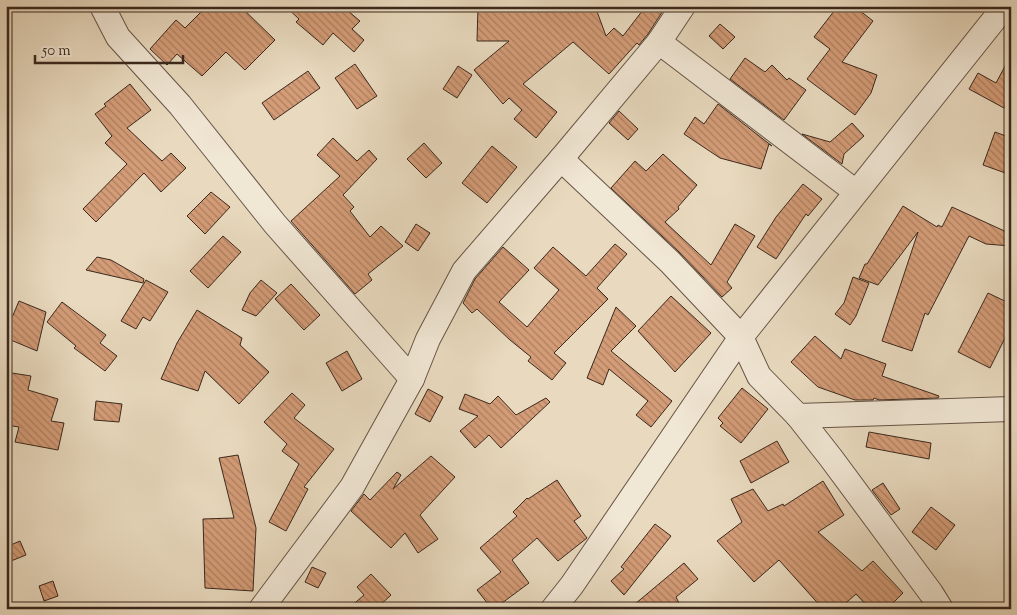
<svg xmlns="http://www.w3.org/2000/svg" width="1017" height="615" font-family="'Sorts Mill Goudy',serif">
<defs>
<pattern id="building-back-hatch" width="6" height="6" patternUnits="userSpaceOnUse" patternTransform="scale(1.25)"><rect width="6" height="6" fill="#d49c77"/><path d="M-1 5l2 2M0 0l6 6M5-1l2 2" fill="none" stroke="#ad7f61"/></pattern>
</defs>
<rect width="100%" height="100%" fill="#e9dabf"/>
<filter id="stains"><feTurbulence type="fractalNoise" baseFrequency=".004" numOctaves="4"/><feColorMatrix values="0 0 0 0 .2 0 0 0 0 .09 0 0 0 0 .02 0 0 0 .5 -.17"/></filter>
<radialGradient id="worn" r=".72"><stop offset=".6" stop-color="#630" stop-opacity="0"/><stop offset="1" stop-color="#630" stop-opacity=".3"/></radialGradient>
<!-- building -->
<g fill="url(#building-back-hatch)" stroke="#3b281d">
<polygon points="207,6 240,6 275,40 245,70 226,52 202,76 177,54 167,65 150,49 176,20 185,28"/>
<polygon points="285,6 342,6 360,21 352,29 364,40 354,52 333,33 323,45 296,22 299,19"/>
<polygon points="478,6 595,6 606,36 614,28 623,36 646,6 666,6 648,34 639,45 637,43 609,74 573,42 523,84 557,112 536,138 514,119 522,110 509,98 503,104 474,70 509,41 477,41"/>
<polygon points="838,6 854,6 873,21 842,62 877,75 871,93 855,115 807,79 830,49 814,37"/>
<polygon points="720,24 735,37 723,49 709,36"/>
<polygon points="1011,55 1011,95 1004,108 969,89 978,73 996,83"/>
<polygon points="745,58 765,72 772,65 787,80 789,78 806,90 784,120 730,79"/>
<polygon points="355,64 377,96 357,109 335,78"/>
<polygon points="458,66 472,75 457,98 443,89"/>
<polygon points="308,71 320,88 274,120 262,103"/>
<polygon points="130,84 151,110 127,128 162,161 171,153 186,168 161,192 144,173 96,222 83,209 127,164 105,143 112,136 95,114 106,106 104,104"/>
<polygon points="718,104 772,146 769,144 761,169 720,158 684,134 695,117 704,124"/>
<polygon points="619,111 638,129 628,140 609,123"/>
<polygon points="852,123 864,136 844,154 842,164 802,134 830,142"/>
<polygon points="995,132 1011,138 1011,175 983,165"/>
<polygon points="333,138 357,161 369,150 377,159 343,195 354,207 350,211 370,237 381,226 403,246 368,274 372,280 355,294 291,221 340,176 317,155"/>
<polygon points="424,143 442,163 426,178 407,159"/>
<polygon points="492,146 517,167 487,203 462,183"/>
<polygon points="663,154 697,185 678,207 679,209 665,222 711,265 735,224 755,236 727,282 732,288 722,297 679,252 611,188 635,161 646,171"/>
<polygon points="803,184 822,199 808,216 806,214 776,259 757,247 776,217"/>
<polygon points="211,192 230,207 205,234 187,216"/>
<polygon points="903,206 937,227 938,225 942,227 952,207 1011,234 1011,246 986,244 969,236 928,315 925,313 912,351 882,341 918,232 878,285 859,278 865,264 867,264"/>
<polygon points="416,224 430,233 418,251 405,242"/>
<polygon points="223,236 241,252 208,288 190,271"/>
<polygon points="615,244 627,254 597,288 608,299 554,353 566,363 552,380 528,361 531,357 510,340 477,309 472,313 463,303 475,279 503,247 529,270 499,302 527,327 559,290 534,268 553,247 586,276"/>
<polygon points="97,257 111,260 144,279 143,283 86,270"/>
<polygon points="853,277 869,283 856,316 850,325 835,314 844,303"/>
<polygon points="146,280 168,292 150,321 143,317 136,329 121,321"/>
<polygon points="261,280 277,293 256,316 242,310 250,293"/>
<polygon points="291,284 320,315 304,330 275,299"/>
<polygon points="988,293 1011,304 1011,326 990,368 958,352"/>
<polygon points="671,296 711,333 675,372 638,331"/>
<polygon points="19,301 46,312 37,351 6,338 6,318 11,320"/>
<polygon points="62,302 106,335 100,343 117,356 105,371 74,348 76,346 47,322"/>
<polygon points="616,307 636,326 611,351 672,401 651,427 636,415 648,401 609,369 603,385 587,378"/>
<polygon points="197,310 242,338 240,345 269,372 239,404 205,371 198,391 161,379 177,343"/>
<polygon points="815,336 841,359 845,349 886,364 882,376 939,396 938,398 879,400 874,398 873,400 855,400 818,387 791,362"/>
<polygon points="347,351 362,379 342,391 326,363"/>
<polygon points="12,373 31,376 28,390 58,399 51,421 64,423 58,450 15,442 19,427 6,425 6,408"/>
<polygon points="742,388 768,409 741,443 720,426 723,423 718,418"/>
<polygon points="428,389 443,397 430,422 415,414"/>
<polygon points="292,393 305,405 294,418 334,449 304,487 308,489 286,531 269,522 299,464 282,451 287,444 264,422"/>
<polygon points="465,394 490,404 498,396 516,415 546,398 550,402 501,448 489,435 475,448 460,431 478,416 459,409"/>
<polygon points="96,401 122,404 119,422 94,420"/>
<polygon points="869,432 931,443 929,459 866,447"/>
<polygon points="777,441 789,462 751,483 740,461"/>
<polygon points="238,455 256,528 253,591 205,588 203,519 234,518 219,458"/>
<polygon points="431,456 455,477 420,515 438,539 418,553 405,533 391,548 351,511 364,494 370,500 397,472 401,475 393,489"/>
<polygon points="557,480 581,516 574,521 587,538 558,561 537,538 512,560 529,583 494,609 492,609 477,590 501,572 480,548 517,516 513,512 527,498 528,499"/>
<polygon points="823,481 844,515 818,532 862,571 873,561 903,593 887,609 870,609 856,594 839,609 823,609 779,560 754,582 717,541 742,522 731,499 753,489 768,511 783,504 784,506"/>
<polygon points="883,483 900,509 891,515 872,490"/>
<polygon points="931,507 955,525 936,550 912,532"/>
<polygon points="655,524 671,536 624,595 611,581 624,569 621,567"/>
<polygon points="20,541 26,555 6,563 6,547"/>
<polygon points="684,563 698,579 676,597 682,609 629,609"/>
<polygon points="312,567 326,573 318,588 305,582"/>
<polygon points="371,574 391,595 376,609 348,609 364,595 357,587"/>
<polygon points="53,581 58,596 44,601 39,586"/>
</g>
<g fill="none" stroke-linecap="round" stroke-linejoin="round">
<!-- street casing -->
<g stroke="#665446" stroke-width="26">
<g id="street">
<polyline points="102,6 118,37 180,105 275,224 412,379"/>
<polyline points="659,42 856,192"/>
<polyline points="561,159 670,262 741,337 759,376 798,416 831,458 931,593 941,609"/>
<polyline points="798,416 1011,409"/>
<polyline points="261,609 352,487 412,379 428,339 464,271 561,159 659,42 683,6"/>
<polyline points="553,609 572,585 741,337 1005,6"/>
</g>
</g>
<!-- street -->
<use href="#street" stroke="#f1e7d5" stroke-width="24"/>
</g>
<!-- margin -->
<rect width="1017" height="615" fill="none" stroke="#e9dabf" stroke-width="25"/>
<rect x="8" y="8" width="1002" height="600" fill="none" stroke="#3b281d" stroke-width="2.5"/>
<rect x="12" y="12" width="992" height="590" fill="none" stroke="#3b281d"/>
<!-- scale -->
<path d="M35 55v8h148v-8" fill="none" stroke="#3b281d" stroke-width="2.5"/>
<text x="42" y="55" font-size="15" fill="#3b281d" stroke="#f1e7d5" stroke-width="4" paint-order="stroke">50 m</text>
<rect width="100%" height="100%" filter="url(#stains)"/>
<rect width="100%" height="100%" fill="url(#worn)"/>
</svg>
